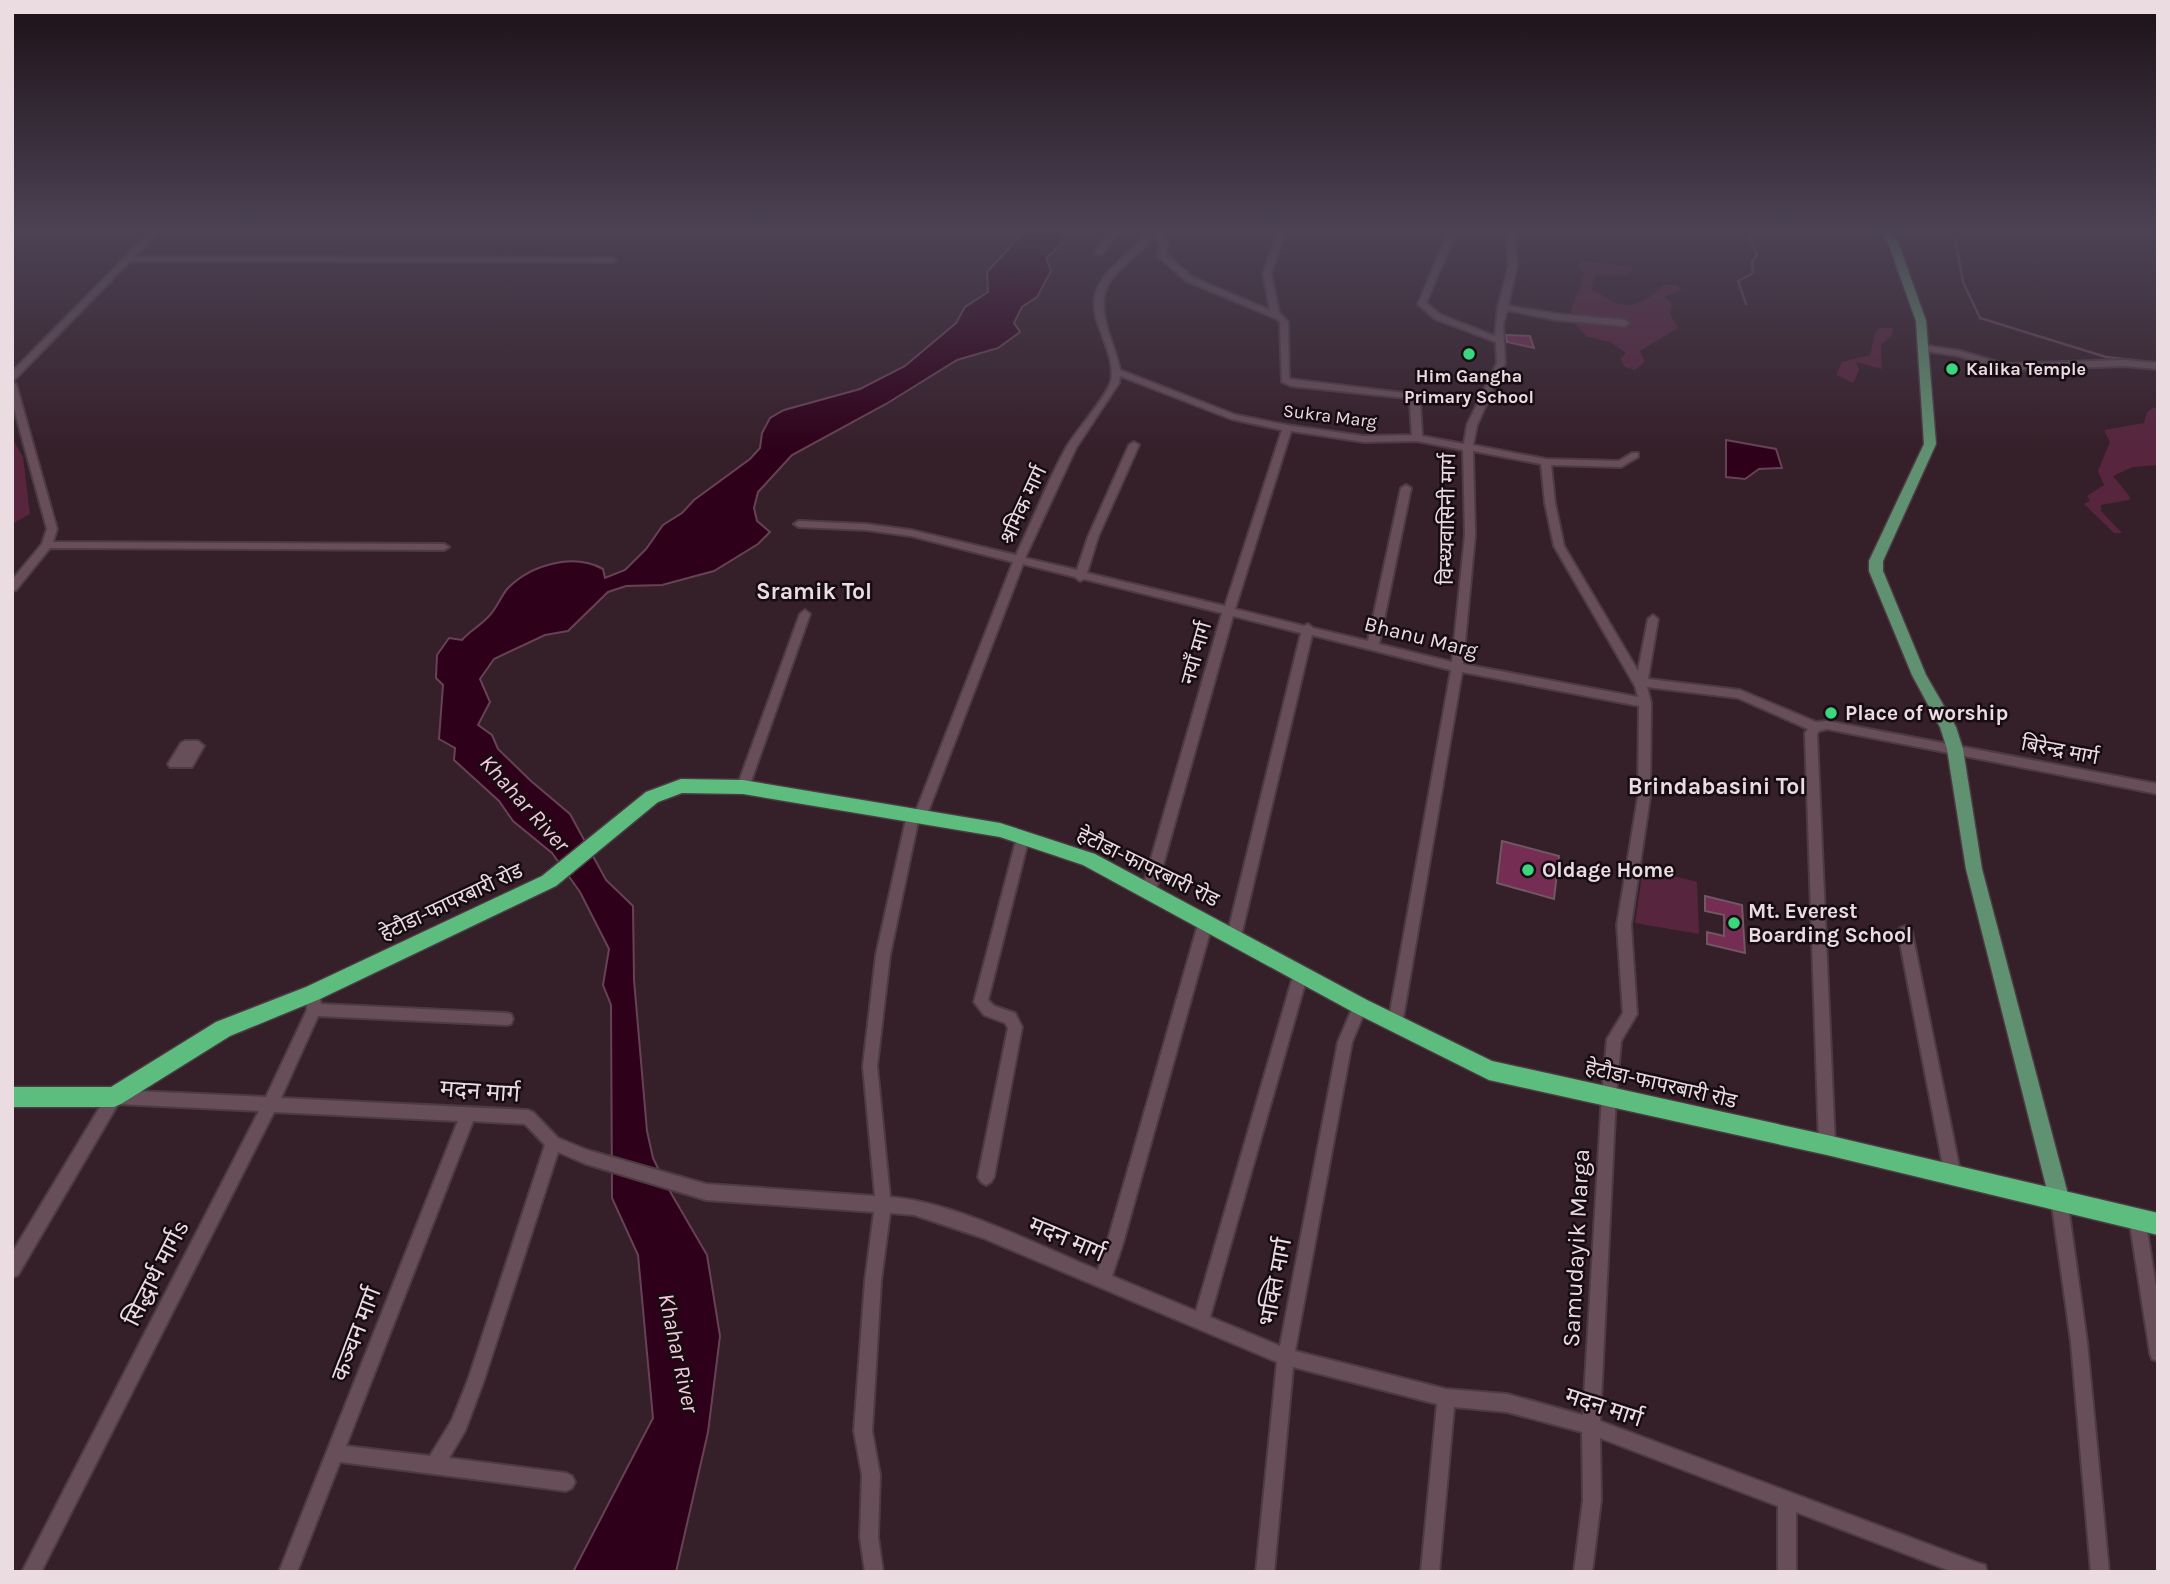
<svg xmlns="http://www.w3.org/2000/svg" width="2170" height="1584" font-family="Karla,'Noto Sans Devanagari',sans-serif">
<rect width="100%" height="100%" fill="#351f29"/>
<!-- green -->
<g fill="#57253e">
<path d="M1584,261L1633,267L1631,272L1621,276L1595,274L1591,289C1600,292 1608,300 1617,303C1633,310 1653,297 1663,285H1677L1681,290L1664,297L1672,304L1670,314L1678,328L1640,351L1645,362L1635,370L1625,367L1620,359L1626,353L1612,343L1586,336L1570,318C1571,301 1582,289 1584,272L1578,265Z"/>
<polygon points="1880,328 1893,328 1892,335 1881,345 1882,369 1856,362 1859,370 1853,383 1836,375 1842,362 1870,355 1875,333"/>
<polygon points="2154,407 2158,410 2158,465 2133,467 2113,476 2130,497 2129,500 2101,505 2101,511 2122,533 2114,533 2084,504 2090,501 2087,496 2104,485 2098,471 2110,442 2104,430 2144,423 2147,412"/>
<polygon points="12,438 23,457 30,514 12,524"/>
<polygon points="1643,868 1697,882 1699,934 1635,923"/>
</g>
<!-- water -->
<g fill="#2f001a" stroke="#674256" stroke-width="2">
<path d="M1026,230H1061L1062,244L1046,258L1051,271L1037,297L1022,307L1014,323L1020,332L998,348L957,360L886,404L792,455L758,492L754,508L757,521L770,532L758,544L714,571L662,585L626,586L608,592L568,631L545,635L494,659L480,679L490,702L478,725L492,735L498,749L531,781L570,814L606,880L633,906L634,980L647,1131L653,1158L664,1181L707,1255L720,1336L708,1432L676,1572H573L653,1418L638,1255L612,1198L611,1005L603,985L609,949L580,892L552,853L513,821L499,801L454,760L455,748L439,739L443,685L436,678L437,655L449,638L462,640C469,632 478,627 486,619C496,611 500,597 508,588C532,564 574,553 603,569L605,578L625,570L646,549L663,525L682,513L694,500L750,459L760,448L762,433L770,418L784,410L860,389L905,366L956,323L965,307L988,292L987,272Z"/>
<polygon points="1726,440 1776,449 1782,468 1759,469 1745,479 1726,477"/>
</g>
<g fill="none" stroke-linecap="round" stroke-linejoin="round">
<!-- stream -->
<g stroke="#674256" stroke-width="2.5">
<polyline points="1954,234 1963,282 1980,318 2106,357 2132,360"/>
<polyline points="1746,304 1738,281 1753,273 1752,262 1757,255 1750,238 1757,230"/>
</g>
</g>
<!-- building -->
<g fill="#762d53" stroke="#715762" stroke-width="2">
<polygon points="1506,335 1530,336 1534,348 1507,342"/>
<polygon points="1502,841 1559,856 1554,899 1497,883"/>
<polygon points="1705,896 1742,905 1745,953 1707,944 1707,932 1724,936 1724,915 1705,911"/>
</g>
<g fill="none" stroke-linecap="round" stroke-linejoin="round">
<!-- minor casing -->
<g stroke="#4d3b44" stroke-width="4">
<g id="minor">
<polygon points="152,230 160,230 134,257 612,258 616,260 612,262 130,261 15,379 12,380 12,372"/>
<polygon points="1117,230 1126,230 1114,238 1102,254 1096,254 1095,252 1108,234"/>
<path d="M1147,230H1158L1168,244L1165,253L1192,277L1270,310L1263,273L1278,233L1266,230H1286L1271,273L1279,313L1288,322L1289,379L1412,394L1420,402L1422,436L1464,444L1467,425L1497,363L1496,342L1435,319L1418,304L1449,230H1457L1426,303L1441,315L1495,336L1498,307L1509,265L1506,237L1511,230H1519L1514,237L1517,265L1508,306L1557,314L1625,320L1629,323L1625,326L1557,320L1507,310L1503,325L1505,363L1477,425L1473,445L1546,459L1619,461L1632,453H1638V457L1621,467L1551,465L1555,503L1564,546L1638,671L1648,619L1653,615L1658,619L1648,679L1740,690L1816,722L1827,721L2158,784V794L1827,729L1819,731L1817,734L1835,1145L1832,1150L1827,1152L1822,1150L1819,1145L1805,733L1808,729L1738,698L1647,687L1651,703L1650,797L1631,925L1637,1014L1621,1041L1616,1095L1600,1421L1978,1563L1985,1565L1987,1572H1953L1796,1512V1572H1778V1506L1600,1438L1601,1500L1592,1572H1574L1583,1500L1582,1432L1507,1412L1454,1407L1439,1572H1421L1437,1404L1293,1367L1274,1572H1256L1277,1362L983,1238L914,1215L890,1213L881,1281L872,1431L880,1475L878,1537L883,1572H865L860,1537L862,1475L854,1431L865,1281L874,1212L706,1200L586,1164L558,1152L484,1380L465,1431L449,1458L566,1473L572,1476L575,1482L572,1488L566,1491L340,1462L297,1572H279L458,1121L274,1112L41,1572H22L259,1111L118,1104L18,1275L12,1277V1253L109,1092L114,1090L266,1097L307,1010L306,993L308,989L313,987L318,989L321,1004L506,1013L511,1014L513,1019L511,1024L506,1025L318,1016L281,1098L528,1110L533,1112L558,1138L587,1150L706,1184L875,1196L863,1066L876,955L907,815L909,811H916L1013,562L911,536L866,530L799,527L794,524L799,521L866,524L911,530L1016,555C1033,520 1047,482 1066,448C1075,432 1108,395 1111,381C1117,350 1087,322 1096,292C1103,268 1135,253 1147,230ZM1153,234L1160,244L1158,256L1186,281L1277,319L1280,322L1282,382L1291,386L1406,398L1410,403L1412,435L1364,436L1287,425L1236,415L1120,370C1114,339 1089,303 1115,275C1128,261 1144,251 1153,234ZM1120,376L1231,419L1282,430L1225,606L1087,573L1098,537L1139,445L1134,442L1129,445L1088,537L1077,570L1025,558L1076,448L1119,383ZM1291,431L1364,442L1417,441L1463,450L1465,535L1452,662L1379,644L1411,488L1406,485L1401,488L1368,641L1313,628L1308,624L1304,626L1235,609ZM1473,451L1541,464L1545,503L1554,546L1635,686L1638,697L1463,664L1475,535ZM1023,564L1075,577L1080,581L1084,579L1222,613L1142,890L1144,894L1149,895L1154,894L1156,890L1233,616L1301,633L1227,936L1229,940L1234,942L1239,940L1241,936L1312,635L1451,670L1388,1024L1390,1029L1395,1030L1400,1029L1402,1024L1462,672L1639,706L1638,797L1617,925L1623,1013L1607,1039L1602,1095L1583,1415L1507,1394L1446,1389L1295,1351L1352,1042L1367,1006L1365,1002L1360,1000L1355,1002L1338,1042L1280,1346L1210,1317L1308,973L1306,969L1301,967L1296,969L1294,973L1196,1311L1112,1276L1123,1243L1213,921L1211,917L1206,915L1201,917L1199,921L1107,1243L1098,1270C1037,1245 955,1202 890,1197L877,1066L890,955L918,821H924L926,817ZM473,1121L525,1124L545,1145L468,1380L452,1420L430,1456L346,1446Z"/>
<polygon points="1922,345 1960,351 2004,364 2125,360 2158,363 2158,369 2125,366 2004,370 1959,356 1919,350 1919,346"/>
<polygon points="12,381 16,384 57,529 53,542 444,544 449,547 444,550 50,548 16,590 12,591 12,580 42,544 47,529 12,401"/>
<polygon points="805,610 810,614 749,787 747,790 739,790 737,787 800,614"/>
<polygon points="185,741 198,741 204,746 192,767 170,767 168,764 181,743"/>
<polygon points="1023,832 1027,833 1029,837 988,1000 994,1006 1015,1013 1022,1027 994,1177 991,1182 986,1185 981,1182 978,1177 1008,1028 1005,1023 984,1015 974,1002 1017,837 1019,833"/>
<polygon points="1905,926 1910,928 1912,932 1961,1176 1958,1181 1953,1184 1948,1181 1945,1176 1898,932 1900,928"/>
<polygon points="2059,1190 2064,1193 2067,1198 2087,1342 2109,1572 2091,1572 2071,1342 2051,1198 2054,1193"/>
<polygon points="2137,1210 2143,1212 2145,1218 2158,1299 2158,1361 2152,1359 2150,1353 2129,1218 2131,1212"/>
</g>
</g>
<!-- major casing -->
<g stroke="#4d3b44" stroke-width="3">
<polygon id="major" points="1879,230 1889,230 1899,245 1926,321 1936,444 1883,561 1883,571 1926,675 1956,727 1963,749 1982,869 2069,1198 2066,1205 2059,1208 2052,1205 2049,1198 1966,869 1947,749 1940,727 1912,675 1869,571 1869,561 1924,444 1916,321 1889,245"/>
</g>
<!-- highway casing -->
<g stroke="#4d3b44" stroke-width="3">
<polygon id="highway" points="681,779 743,780 1000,823 1095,854 1367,1000 1492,1061 1827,1135 2158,1213 2158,1235 1827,1155 1489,1080 1353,1012 1083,865 1000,837 743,794 682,793 658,802 556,886 320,999 230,1036 121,1104 114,1107 12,1107 12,1087 111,1087 216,1022 306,987 542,876 646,792"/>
</g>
<!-- minor -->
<use href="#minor" fill="#674e59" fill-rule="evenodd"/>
<!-- major -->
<use href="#major" fill="#609170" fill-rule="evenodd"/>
<!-- highway -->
<use href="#highway" fill="#5cbd7f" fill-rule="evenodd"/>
</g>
<!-- sky -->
<linearGradient id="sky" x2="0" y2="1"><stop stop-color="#1d1117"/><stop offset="0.51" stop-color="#4b4254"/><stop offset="1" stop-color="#4b4254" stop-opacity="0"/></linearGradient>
<rect width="2170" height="451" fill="url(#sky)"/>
<!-- markers -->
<g fill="#3ad77f" stroke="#160c11" stroke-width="2.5">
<circle cx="1469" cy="354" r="7"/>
<circle cx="1952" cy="369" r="7"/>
<circle cx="1831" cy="713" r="7"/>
<circle cx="1528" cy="870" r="7"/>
<circle cx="1734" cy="923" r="7"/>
</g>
<g text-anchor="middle" stroke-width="5" stroke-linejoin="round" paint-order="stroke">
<!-- far-poi labels -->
<g font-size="18" font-weight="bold" fill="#ebdce2" stroke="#160c11" text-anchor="start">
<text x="1966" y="375">Kalika Temple</text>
<text x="1469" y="382" text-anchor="middle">Him Gangha<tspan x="1469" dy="21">Primary School</tspan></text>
</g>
<!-- far-street labels -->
<g font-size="18" fill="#ebdce2" stroke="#160c11">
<text transform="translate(1330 416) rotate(7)" y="6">Sukra Marg</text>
</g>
<!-- street labels -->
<g font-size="21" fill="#ebdce2" stroke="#160c11">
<text transform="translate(1023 505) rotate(-65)" y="7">श्रमिक मार्ग</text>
<text transform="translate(1447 519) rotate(-89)" y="7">विन्ध्यवासिनी मार्ग</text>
<text transform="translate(1421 637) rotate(14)" y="7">Bhanu Marg</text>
<text transform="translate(1196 653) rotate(-74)" y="7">नयाँ मार्ग</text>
<text transform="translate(2060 750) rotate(11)" y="7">बिरेन्द्र मार्ग</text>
<text transform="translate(1148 867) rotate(26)" y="7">हेटौडा-फापरबारी रोड</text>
<text transform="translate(451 902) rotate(-25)" y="7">हेटौडा-फापरबारी रोड</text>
<text transform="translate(1661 1084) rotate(13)" y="7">हेटौडा-फापरबारी रोड</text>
</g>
<!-- poi labels -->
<g font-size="21" font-weight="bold" fill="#ebdce2" stroke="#160c11" text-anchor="start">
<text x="1845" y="720">Place of worship</text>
<text x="1542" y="877">Oldage Home</text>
<text x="1748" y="918">Mt. Everest<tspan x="1748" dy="24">Boarding School</tspan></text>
</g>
<!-- neighbourhood labels -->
<g font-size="23" font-weight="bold" fill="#ebdce2" stroke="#160c11">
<text x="814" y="599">Sramik Tol</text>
<text x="1717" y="794">Brindabasini Tol</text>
</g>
<!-- water labels -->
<g font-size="23" font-style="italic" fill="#f5c8db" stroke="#160c11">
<text transform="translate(525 803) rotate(48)" y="8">Khahar River</text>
<text transform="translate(679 1353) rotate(78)" y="8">Khahar River</text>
</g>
<!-- near-street labels -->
<g font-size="24" fill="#ebdce2" stroke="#160c11">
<text transform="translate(480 1091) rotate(4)" y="8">मदन मार्ग</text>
<text transform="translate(1067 1239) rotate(23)" y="8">मदन मार्ग</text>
<text transform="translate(1576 1248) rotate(-87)" y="8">Samudayik Marga</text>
<text transform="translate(156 1273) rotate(-63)" y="8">सिद्धार्थ मार्गs</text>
<text transform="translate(1275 1282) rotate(-79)" y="8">भक्ति मार्ग</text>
<text transform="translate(356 1334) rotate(-69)" y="8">कञ्चन मार्ग</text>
<text transform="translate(1604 1407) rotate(18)" y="8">मदन मार्ग</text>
</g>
</g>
<!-- border -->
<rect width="2170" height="1584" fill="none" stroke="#ebdce2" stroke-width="28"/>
</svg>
